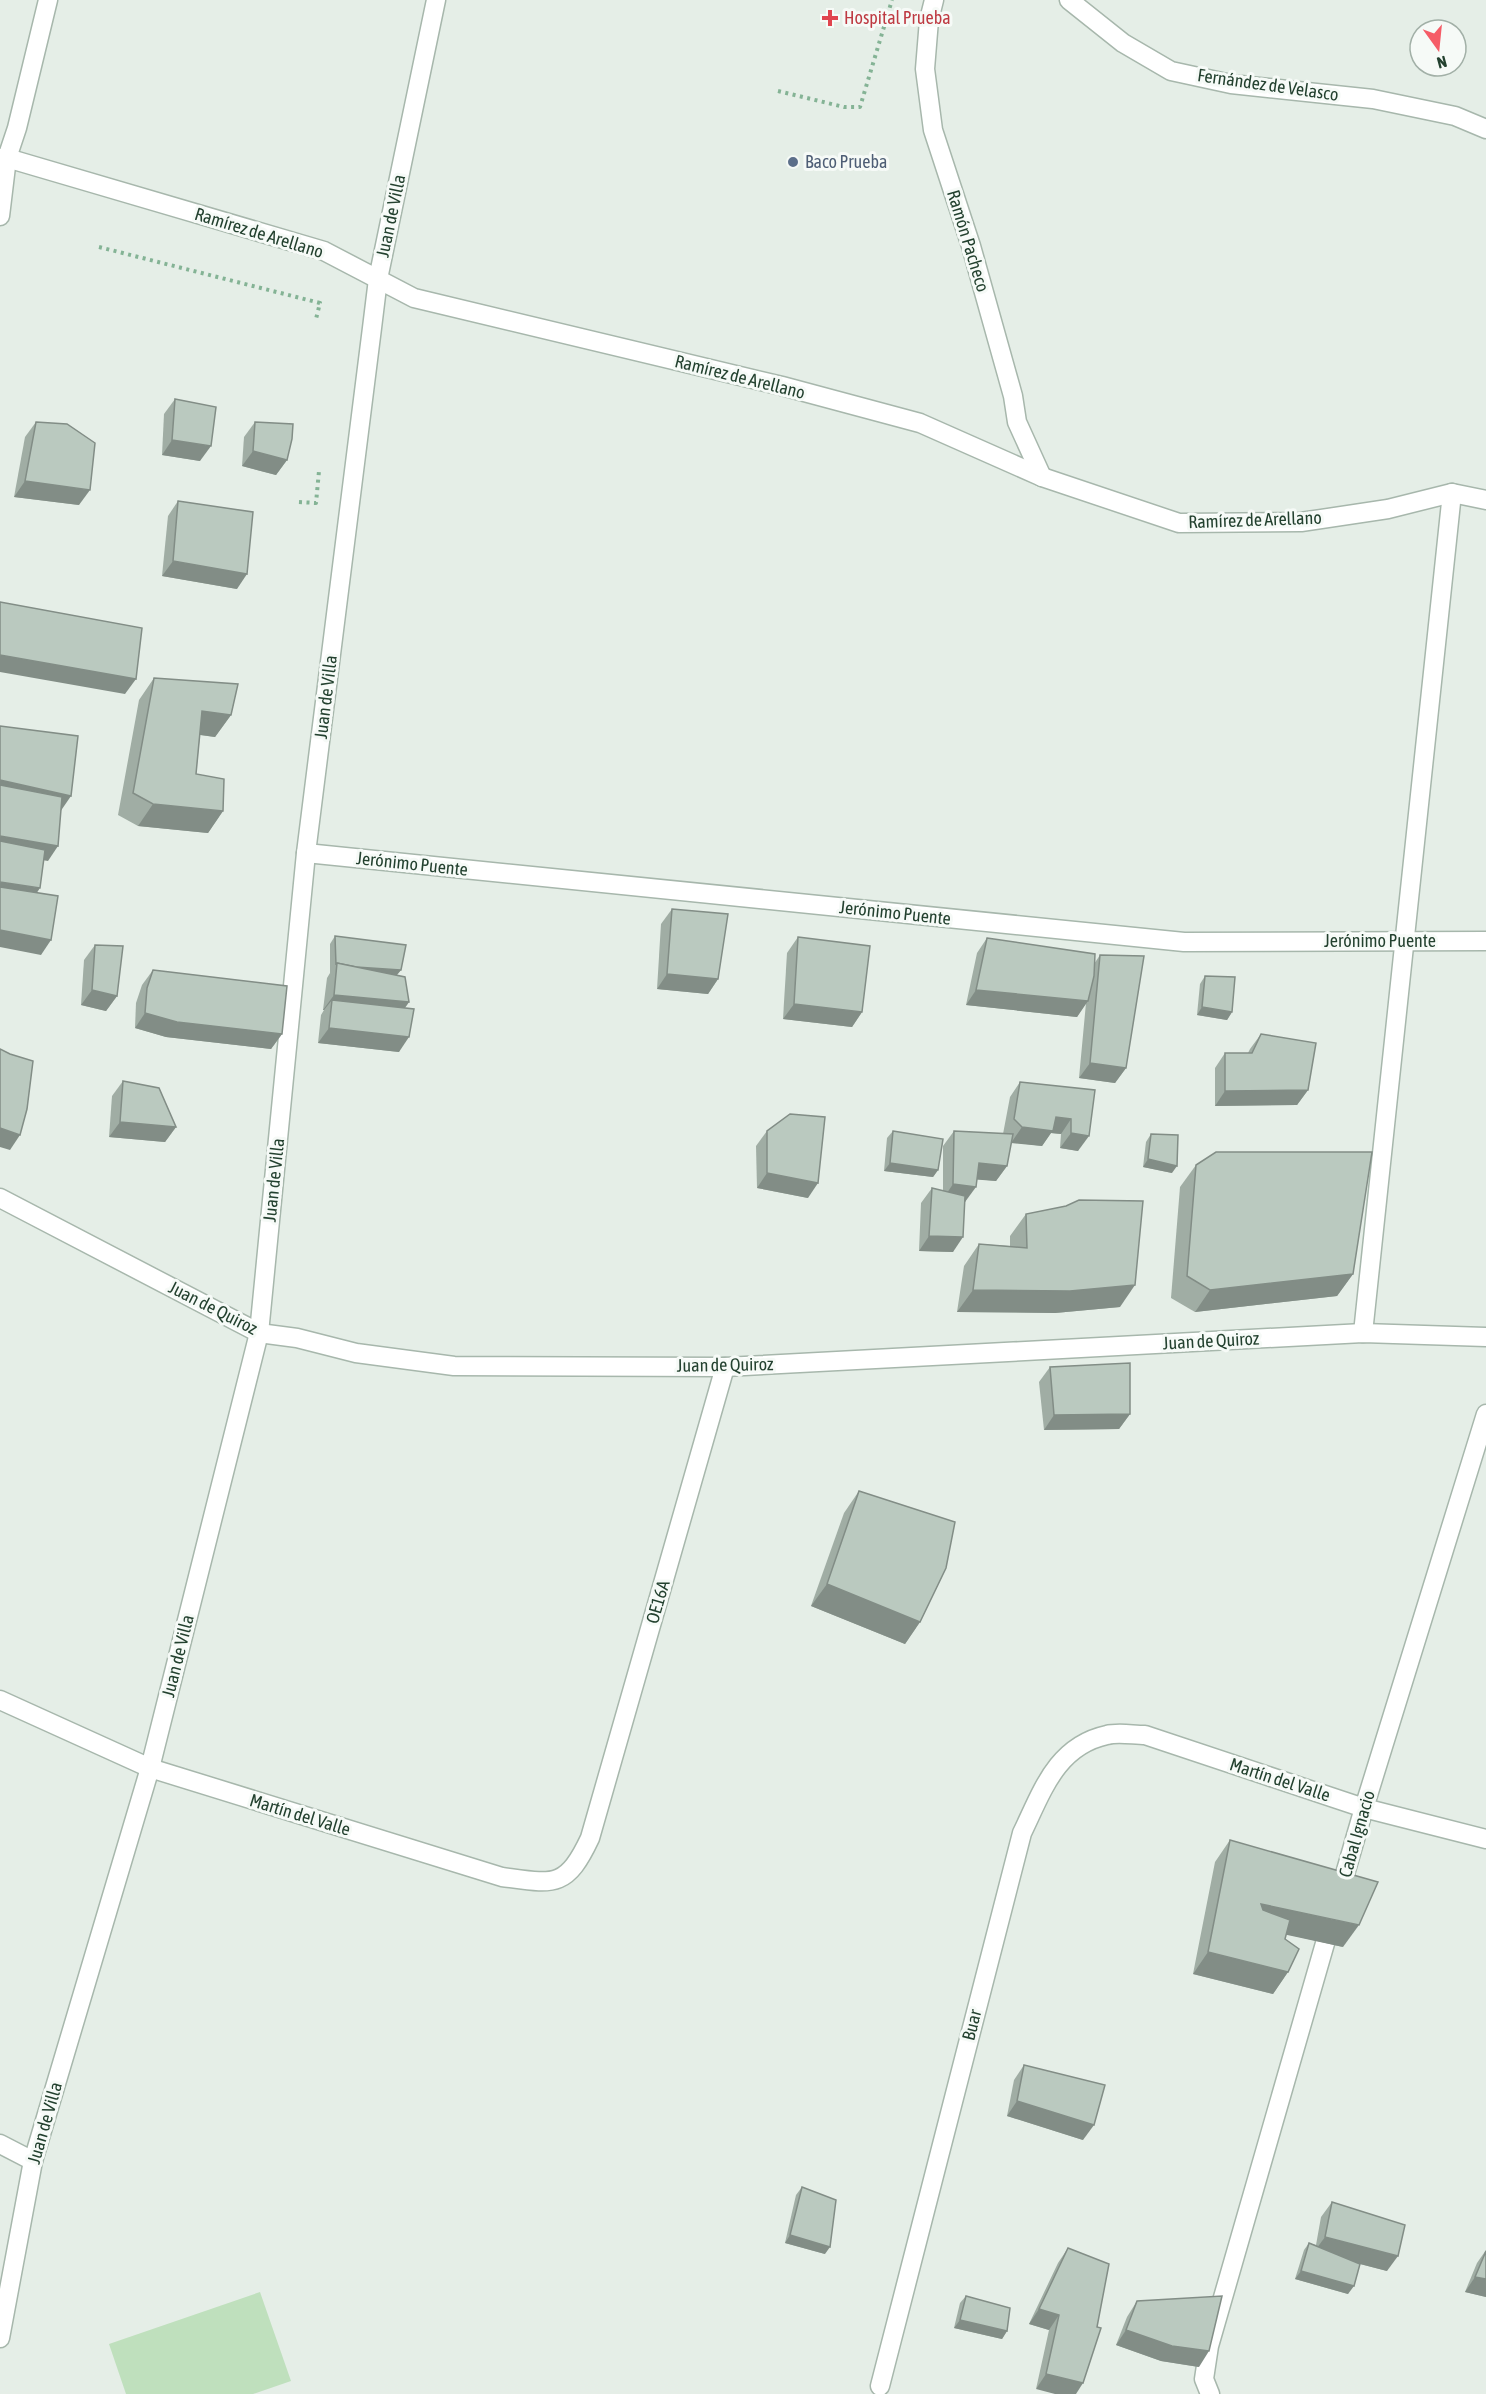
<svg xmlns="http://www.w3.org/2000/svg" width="1486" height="2394" font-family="'Asap Condensed',sans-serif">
<rect width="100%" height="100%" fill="#e5eee7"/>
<!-- green -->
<polygon fill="#bfe0bd" points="260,2292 291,2381 253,2394 126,2394 109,2344"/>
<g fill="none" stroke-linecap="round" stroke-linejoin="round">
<!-- minor casing -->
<g stroke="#a7b7ac" stroke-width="21">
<g id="minor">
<polyline points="934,0 929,20 925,69 933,130 971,246 1013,396 1017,422 1042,477"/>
<polyline points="1069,0 1123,43 1171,71 1231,84 1373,99 1455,116 1486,129"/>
<polyline points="0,158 7,158 324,251 414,298 782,386 920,423 1042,477 1179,523 1301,522 1388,509 1452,493 1486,500"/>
<polyline points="0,216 7,158 17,128 48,0"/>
<polyline points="306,853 1184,942 1486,941"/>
<polyline points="0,1198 259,1333 297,1338 356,1353 454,1366 725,1367 1363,1333 1486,1337"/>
<polyline points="1363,1333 1452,493"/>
<path d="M0,1700L150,1768L502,1877C554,1884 566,1889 590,1838L725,1367"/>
<polyline points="0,2144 33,2161"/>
<polyline points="0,2338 33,2161 150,1768 259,1333 306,853 372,328 378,279 436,0"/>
<path d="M880,2386L1022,1833C1042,1792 1056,1746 1107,1735C1118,1732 1133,1735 1145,1735L1364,1808L1486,1839"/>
<polyline points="1210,2394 1204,2379 1209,2346 1364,1808 1486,1414"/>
</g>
</g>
<!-- path -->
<g stroke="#84b395" stroke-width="4" stroke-dasharray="3 4.5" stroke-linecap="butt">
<polyline points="778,91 844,107 860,107 892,0"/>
<polyline points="99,247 320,303 316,319"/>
<polyline points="299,502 316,503 319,471"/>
</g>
<!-- minor -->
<use href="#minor" stroke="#fff" stroke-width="18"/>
</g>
<!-- wall -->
<g fill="#a0ada4">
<polygon points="175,399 200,461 162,455 164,414"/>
<polygon points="36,422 79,505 14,497 25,437"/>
<polygon points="255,422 287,460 276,475 242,466 244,437"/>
<polygon points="178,501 237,589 162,576 168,516"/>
<polygon points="154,678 231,715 215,737 200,735 196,774 223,811 208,833 138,826 118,815 139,700"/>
<polygon points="672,909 718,979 708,994 657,989 661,924"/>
<polygon points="335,936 401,970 397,975 409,1002 405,1008 399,1052 318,1043 321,1015 324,1010 323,1010 327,978 330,973 330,944"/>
<polygon points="798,937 862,1012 852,1027 783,1019 787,953"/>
<polygon points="987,938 1094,964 1100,955 1126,1068 1115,1083 1079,1078 1086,1003 1077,1017 966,1005 977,953"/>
<polygon points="95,945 117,996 106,1011 81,1005 84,960"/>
<polygon points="153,970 282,1034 271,1049 166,1037 135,1028 136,1003 142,985"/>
<polygon points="1205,976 1232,1012 1227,1020 1197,1015 1200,984"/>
<polygon points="1261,1034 1308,1090 1297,1105 1215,1106 1215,1068 1225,1053 1248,1053 1250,1049"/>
<polygon points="123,1081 176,1127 165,1142 109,1137 112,1096"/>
<polygon points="1020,1082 1095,1090 1078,1151 1060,1148 1061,1134 1051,1133 1042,1146 1011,1142 1007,1166 996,1181 977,1179 965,1202 953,1252 919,1251 921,1203 932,1188 943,1191 943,1146 954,1131 1003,1134 1010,1097"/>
<polygon points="767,1131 808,1198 757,1188 756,1146"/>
<polygon points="893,1131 938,1170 933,1177 884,1171 887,1138"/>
<polygon points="1151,1134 1172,1173 1143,1167 1146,1142"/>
<polygon points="1196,1165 1353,1274 1337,1296 1195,1312 1171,1298 1180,1187"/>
<polygon points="1026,1214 1120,1307 1055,1313 957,1312 964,1266 979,1244 1010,1246 1010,1236"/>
<polygon points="1050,1367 1130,1414 1119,1429 1044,1430 1039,1382"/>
<polygon points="859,1491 920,1622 905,1644 811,1606 844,1513"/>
<polygon points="1230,1840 1343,1947 1286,1934 1285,1939 1288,1972 1273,1994 1193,1974 1215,1862"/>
<polygon points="1024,2065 1083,2140 1007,2116 1014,2080"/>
<polygon points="802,2187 825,2254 785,2243 796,2195"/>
<polygon points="1332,2202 1387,2271 1360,2264 1348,2294 1295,2279 1304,2250 1309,2243 1316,2245 1321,2217"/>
<polygon points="1068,2248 1097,2327 1036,2389 1049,2330 1029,2324 1058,2263"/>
<polygon points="1486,2250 1486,2297 1465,2292 1477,2263"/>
<polygon points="966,2296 1007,2331 1002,2339 954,2328 960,2303"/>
<polygon points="1137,2301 1199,2367 1161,2361 1116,2345 1127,2317"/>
</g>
<!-- shaded-wall -->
<g fill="#828d86">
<polygon points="172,440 211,446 200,461 162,455"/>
<polygon points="253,451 287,460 276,475 242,466"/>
<polygon points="25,481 90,490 79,505 14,497"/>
<polygon points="173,561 247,574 237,589 162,576"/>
<polygon points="0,655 136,679 125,694 0,672"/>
<polygon points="202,711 231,715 215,737 187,733"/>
<polygon points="0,780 71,796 60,812 0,797"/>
<polygon points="153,804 223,811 208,833 138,826"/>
<polygon points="0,836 58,846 48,861 0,853"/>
<polygon points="0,882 40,888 30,903 0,899"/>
<polygon points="0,930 51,940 41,955 0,947"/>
<polygon points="337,966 401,970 395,977"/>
<polygon points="667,974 718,979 708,994 657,989"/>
<polygon points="92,990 117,996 106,1011 81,1005"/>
<polygon points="976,990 1088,1001 1077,1017 966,1005"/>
<polygon points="334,995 409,1002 398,1017 332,1000 324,1010 323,1010"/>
<polygon points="794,1004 862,1012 852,1027 783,1019"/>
<polygon points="1202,1007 1232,1012 1227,1020 1197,1015"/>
<polygon points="145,1013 282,1034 271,1049 166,1037 135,1028"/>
<polygon points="329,1028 409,1037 399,1052 318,1043"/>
<polygon points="1090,1063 1126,1068 1115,1083 1079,1078"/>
<polygon points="1308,1090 1297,1105 1215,1106 1225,1091"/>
<polygon points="1056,1117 1071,1119 1061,1134 1051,1133 1042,1146 1011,1143 1022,1127"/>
<polygon points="120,1122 176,1127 165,1142 109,1137"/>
<polygon points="0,1128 20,1135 10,1150 0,1147"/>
<polygon points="1071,1133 1089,1136 1078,1151 1060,1148"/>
<polygon points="1148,1159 1177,1166 1172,1173 1143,1167"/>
<polygon points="890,1163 938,1170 933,1177 884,1171"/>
<polygon points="979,1163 1007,1166 996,1181 969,1179"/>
<polygon points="767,1173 818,1183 808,1198 757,1188"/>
<polygon points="953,1184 976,1187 965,1202 943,1199"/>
<polygon points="929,1236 963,1237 953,1252 919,1251"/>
<polygon points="1353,1274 1337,1296 1195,1312 1210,1290"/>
<polygon points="1135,1285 1120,1307 1055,1313 957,1312 973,1290"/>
<polygon points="1130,1414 1119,1429 1044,1430 1054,1415"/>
<polygon points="827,1584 920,1622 905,1644 811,1606"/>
<polygon points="1261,1904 1359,1925 1343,1947 1246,1926"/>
<polygon points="1208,1952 1288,1972 1273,1994 1193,1974"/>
<polygon points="1017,2101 1094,2125 1083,2140 1007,2116"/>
<polygon points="790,2235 830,2247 825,2254 785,2243"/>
<polygon points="1325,2237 1398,2256 1387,2271 1314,2252"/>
<polygon points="1301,2271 1354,2286 1348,2294 1295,2279"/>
<polygon points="1475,2277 1486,2279 1486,2297 1465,2292"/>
<polygon points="1039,2309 1059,2315 1049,2330 1029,2324"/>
<polygon points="960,2320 1007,2331 1002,2339 954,2328"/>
<polygon points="1126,2330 1209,2351 1199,2367 1161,2361 1116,2345"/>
<polygon points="1046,2374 1083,2383 1076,2394 1055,2394 1036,2389"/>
</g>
<!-- building -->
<g fill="#bac9bf" stroke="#828d86" stroke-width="1.5">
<polygon points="175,399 216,407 211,446 172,440"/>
<polygon points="36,422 67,424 95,443 90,490 25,481"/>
<polygon points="255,422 293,424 292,439 287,460 253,451"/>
<polygon points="178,501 253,512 247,574 173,561"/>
<polygon points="0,602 142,628 136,679 0,655"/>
<polygon points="154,678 238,684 231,715 202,711 196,774 224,779 223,811 153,804 133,793"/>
<polygon points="0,726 78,736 71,796 0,780"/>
<polygon points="0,785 62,797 58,846 0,836"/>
<polygon points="0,841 45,850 40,888 0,882"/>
<polygon points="0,887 58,896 51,940 0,930"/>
<polygon points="672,909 728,914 718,979 667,974"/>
<polygon points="335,936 406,945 401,970 356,967 337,963 336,965"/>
<polygon points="798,937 870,946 862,1012 794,1004"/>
<polygon points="987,938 1095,954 1094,976 1088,1001 976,990"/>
<polygon points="95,945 123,946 117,996 92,990"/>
<polygon points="1100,955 1144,956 1126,1068 1090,1063"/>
<polygon points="337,963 405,977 409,1002 334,995"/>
<polygon points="153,970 287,986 282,1034 177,1022 145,1013 147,988"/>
<polygon points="1205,976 1235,977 1232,1012 1202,1007"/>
<polygon points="332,1000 414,1009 409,1037 329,1028"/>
<polygon points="1261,1034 1316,1043 1308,1090 1225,1091 1225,1053 1252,1053"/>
<polygon points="0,1049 10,1054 33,1061 27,1109 20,1135 0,1128"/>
<polygon points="123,1081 159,1088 176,1127 120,1122"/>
<polygon points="1020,1082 1095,1090 1089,1136 1071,1133 1071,1119 1056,1117 1053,1131 1022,1127 1014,1119"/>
<polygon points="790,1114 825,1117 818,1183 767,1173 767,1131"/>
<polygon points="893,1131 943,1139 938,1170 890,1163"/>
<polygon points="954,1131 1013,1134 1007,1166 979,1163 976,1187 953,1184"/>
<polygon points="1151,1134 1178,1135 1177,1166 1148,1159"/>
<polygon points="1216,1152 1372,1152 1353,1274 1210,1290 1187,1276 1196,1165"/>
<polygon points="932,1188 965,1196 963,1237 929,1236"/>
<polygon points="1079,1200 1143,1201 1135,1285 1070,1291 973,1290 979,1244 1027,1248 1026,1214 1066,1206"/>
<polygon points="1130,1363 1130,1414 1054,1415 1050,1367"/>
<polygon points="859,1491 955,1522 946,1568 920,1622 827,1584"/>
<polygon points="1230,1840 1378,1882 1359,1925 1261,1904 1263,1910 1290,1920 1285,1939 1299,1949 1288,1972 1208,1952"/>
<polygon points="1024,2065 1105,2085 1094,2125 1017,2101"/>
<polygon points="802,2187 836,2200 830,2247 790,2235"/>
<polygon points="1332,2202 1405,2225 1398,2256 1325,2237"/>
<polygon points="1309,2243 1360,2264 1354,2286 1301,2271"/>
<polygon points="1068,2248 1109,2264 1097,2327 1101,2328 1083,2383 1046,2374 1059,2315 1039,2309"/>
<polygon points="1486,2251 1486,2279 1475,2277"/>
<polygon points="966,2296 1010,2308 1007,2331 960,2320"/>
<polygon points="1222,2296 1209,2351 1172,2346 1126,2330 1137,2301"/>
</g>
<!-- markers -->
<path fill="#e0444e" stroke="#f6faf7" stroke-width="2" d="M827 9h6v6h6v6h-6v6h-6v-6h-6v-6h6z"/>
<circle fill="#5c6f8a" stroke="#f6faf7" stroke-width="2" cx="793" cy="162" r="6"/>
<g text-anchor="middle" stroke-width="6" stroke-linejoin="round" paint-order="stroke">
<!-- health labels -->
<g font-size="18" fill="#be3a42" stroke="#f6faf7" text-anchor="start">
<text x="844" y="24">Hospital Prueba</text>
</g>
<!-- street labels -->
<g font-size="18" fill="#23412f" stroke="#f6faf7">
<text transform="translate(1268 85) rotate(8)" y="6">Fernández de Velasco</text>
<text transform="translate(391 216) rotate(-78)" y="6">Juan de Villa</text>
<text transform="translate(259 233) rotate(17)" y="6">Ramírez de Arellano</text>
<text transform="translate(968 241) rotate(73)" y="6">Ramón Pacheco</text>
<text transform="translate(740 377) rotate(14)" y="6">Ramírez de Arellano</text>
<text transform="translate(1255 520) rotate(-2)" y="6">Ramírez de Arellano</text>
<text transform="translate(326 697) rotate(-83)" y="6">Juan de Villa</text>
<text transform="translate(412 864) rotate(6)" y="6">Jerónimo Puente</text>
<text transform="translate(895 913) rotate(6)" y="6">Jerónimo Puente</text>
<text x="1380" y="947">Jerónimo Puente</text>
<text transform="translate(274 1180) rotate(-84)" y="6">Juan de Villa</text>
<text transform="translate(213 1308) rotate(27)" y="6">Juan de Quiroz</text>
<text transform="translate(1211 1341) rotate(-3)" y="6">Juan de Quiroz</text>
<text transform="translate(725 1365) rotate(-1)" y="6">Juan de Quiroz</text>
<text transform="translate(658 1602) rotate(-74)" y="6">OE16A</text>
<text transform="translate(178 1656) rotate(-76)" y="6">Juan de Villa</text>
<text transform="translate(1280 1780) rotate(18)" y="6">Martín del Valle</text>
<text transform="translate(300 1815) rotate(17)" y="6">Martín del Valle</text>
<text transform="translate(1357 1834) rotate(-74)" y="6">Cabal Ignacio</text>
<text transform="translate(972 2025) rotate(-76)" y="6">Buar</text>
<text transform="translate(45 2123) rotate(-74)" y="6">Juan de Villa</text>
</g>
<!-- service labels -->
<g font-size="18" fill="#4e5e75" stroke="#f6faf7" text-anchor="start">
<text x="805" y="168">Baco Prueba</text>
</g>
</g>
<!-- north arrow -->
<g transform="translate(1438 48) rotate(165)"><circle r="28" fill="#f6faf7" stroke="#a2b0a7" stroke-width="1.5"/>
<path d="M0-4.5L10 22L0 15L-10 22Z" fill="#f55c67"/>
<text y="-9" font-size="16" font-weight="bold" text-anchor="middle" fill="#23412f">N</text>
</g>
</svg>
